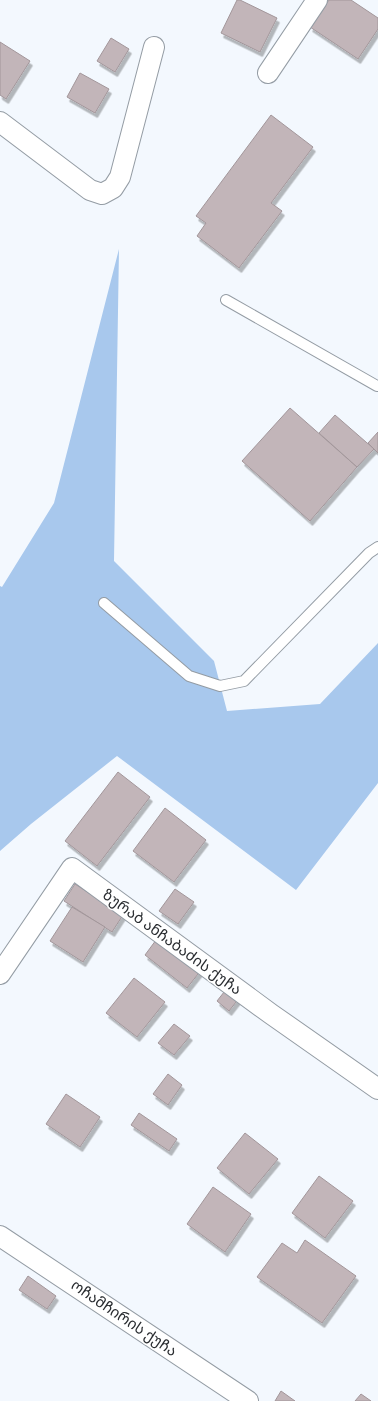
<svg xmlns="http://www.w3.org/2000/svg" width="378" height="1401" font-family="'PT Sans Narrow','Noto Sans Georgian',sans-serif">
<defs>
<filter id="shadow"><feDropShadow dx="2.5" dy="4.5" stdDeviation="0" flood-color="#0004"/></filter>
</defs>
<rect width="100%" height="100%" fill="#f3f8fe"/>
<!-- green -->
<polygon fill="#a8c8ed" points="119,249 114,561 214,661 227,711 320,704 378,643 378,783 296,890 117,756 31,824 0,851 0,586 2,587 54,503"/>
<!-- building -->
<g fill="#c2b5b9" stroke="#a2969a" filter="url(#shadow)">
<polygon points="237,0 240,0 277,18 260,52 221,33"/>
<polygon points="329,0 351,0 378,18 378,29 358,59 310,27"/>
<polygon points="111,38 129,49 115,72 97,61"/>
<polygon points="0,42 30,61 6,99 0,95"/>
<polygon points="80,73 109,89 95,113 67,97"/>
<polygon points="271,115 313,147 271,203 282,211 239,268 197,236 206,223 196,216"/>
<polygon points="290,408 357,467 310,521 242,461"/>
<polygon points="335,415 374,449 357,467 319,433"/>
<polygon points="378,432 378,453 368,443"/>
<polygon points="118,772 150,797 97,866 65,841"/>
<polygon points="165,808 206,840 174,882 133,851"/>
<polygon points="75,884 123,915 112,932 64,901"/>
<polygon points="175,889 194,902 178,924 159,911"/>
<polygon points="72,907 105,927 83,962 50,941"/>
<polygon points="159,936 202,969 187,988 145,955"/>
<polygon points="134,978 165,1002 137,1037 106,1013"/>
<polygon points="228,987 240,997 229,1011 217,1001"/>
<polygon points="174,1024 190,1036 174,1055 158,1043"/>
<polygon points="168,1074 182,1085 168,1105 153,1094"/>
<polygon points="66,1094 100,1117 80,1147 46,1124"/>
<polygon points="139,1113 177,1139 169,1151 131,1125"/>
<polygon points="245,1133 278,1159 249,1194 217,1168"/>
<polygon points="319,1176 353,1201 325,1238 292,1213"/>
<polygon points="213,1187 251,1214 225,1252 187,1224"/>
<polygon points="305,1240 356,1276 322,1323 257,1277 282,1243 297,1253"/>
<polygon points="28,1276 56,1296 47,1309 19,1290"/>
<polygon points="281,1391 295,1401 275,1401"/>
<polygon points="361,1394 371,1401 355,1401"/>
</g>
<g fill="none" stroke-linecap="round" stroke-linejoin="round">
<!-- lane casing -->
<g stroke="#949ca4" stroke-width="12">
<g id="lane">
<polyline points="226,300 377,386"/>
<polyline points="104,603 189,676 220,686 244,681 369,553 378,547"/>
</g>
</g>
<!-- street casing -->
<g stroke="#949ca4" stroke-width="22">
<g id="street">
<polyline points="268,73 317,0"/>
<polyline points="0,122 90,190 102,194 113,188 120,177 154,47"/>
<polyline points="0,974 72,868 271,1014 378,1089"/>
<polyline points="0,1236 248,1401"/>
</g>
</g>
<!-- lane -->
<use href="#lane" stroke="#fff" stroke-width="10"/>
<!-- street -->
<use href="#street" stroke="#fff" stroke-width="20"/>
</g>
<g text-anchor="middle" stroke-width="3" stroke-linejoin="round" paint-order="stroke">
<!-- street labels -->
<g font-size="15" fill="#292c30" stroke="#fff">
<text transform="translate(172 942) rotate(36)" y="5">ზურაბ ანჩაბაძის ქუჩა</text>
<text transform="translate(124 1318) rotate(34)" y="5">ოჩამჩირის ქუჩა</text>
</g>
</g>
</svg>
